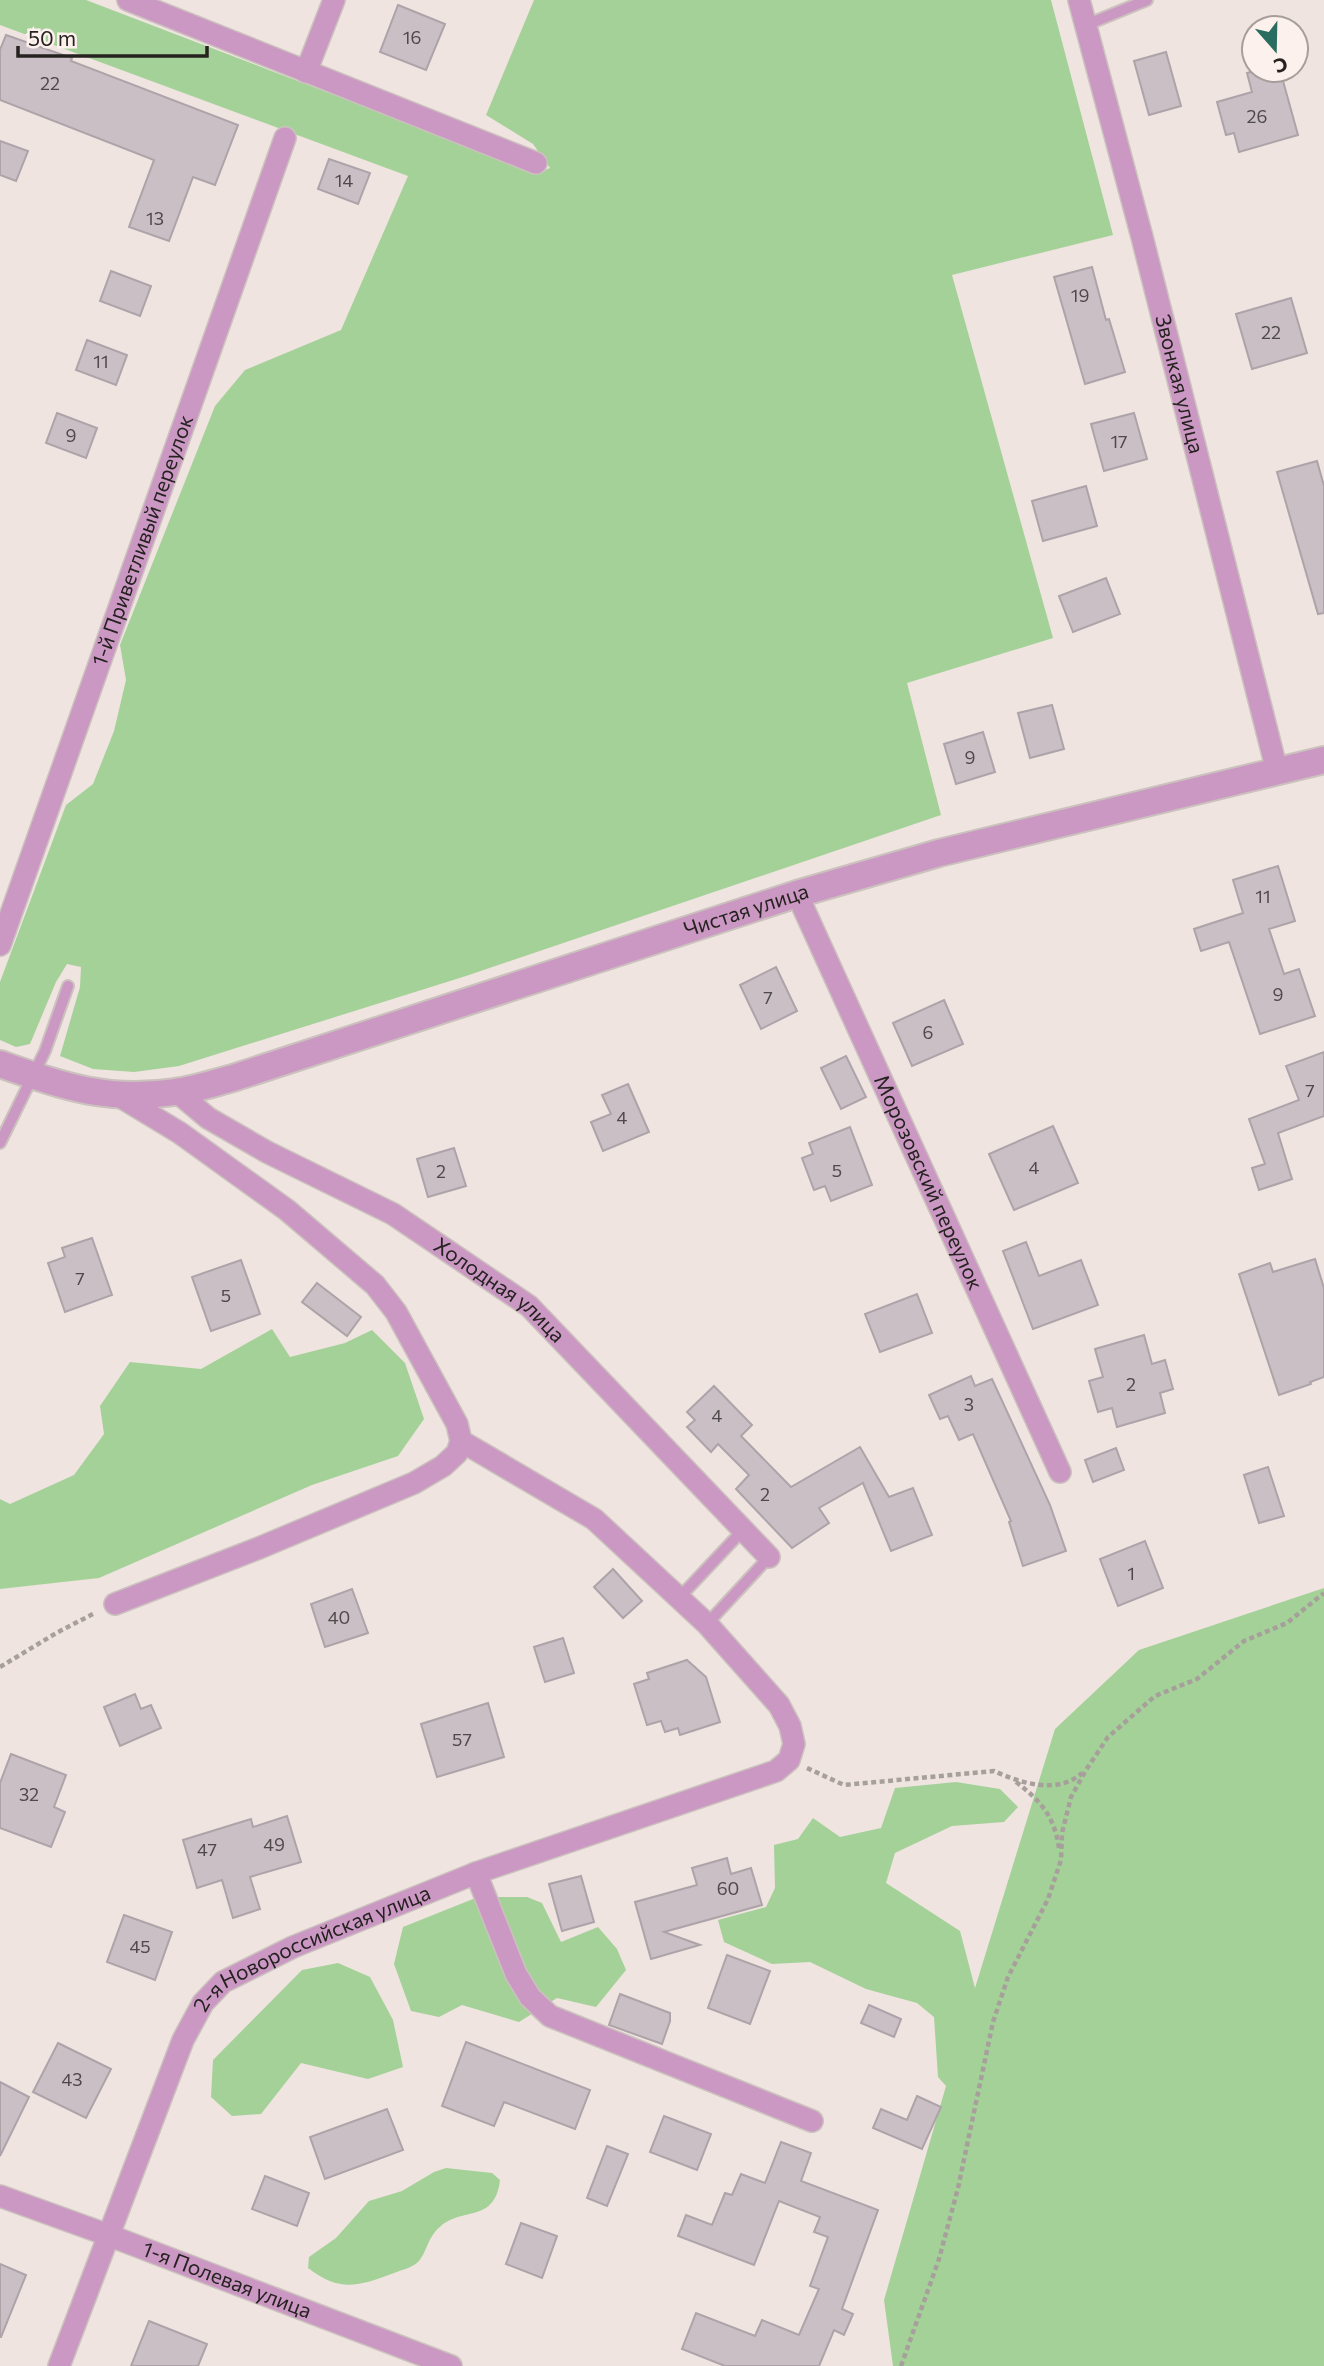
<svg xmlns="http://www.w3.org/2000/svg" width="1324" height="2366" font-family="Commissioner,sans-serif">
<rect width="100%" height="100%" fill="#efe4e0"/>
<!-- green -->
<g fill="#a4d198">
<polygon points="0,0 86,0 538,173 550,168 533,144 486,115 534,0 1051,0 1113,235 952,275 1053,638 907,683 941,815 466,976 179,1066 134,1072 93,1069 60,1056 80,987 81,967 67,964 56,982 30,1044 16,1047 0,1040 0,982 66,805 93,784 114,731 126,680 120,645 215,406 245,370 341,330 408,176 0,25"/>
<polygon points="272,1329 290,1357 345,1343 372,1330 405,1363 424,1419 398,1456 312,1485 99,1578 0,1589 0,1499 10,1504 74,1475 104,1434 100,1406 130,1362 201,1369"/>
<polygon points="1324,1588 1324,2366 893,2366 884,2300 946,2086 938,2077 934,2017 917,2003 866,1989 810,1962 772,1964 724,1942 718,1920 766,1907 775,1888 774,1845 798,1839 813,1818 840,1837 881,1828 895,1788 956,1782 1000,1789 1018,1807 1004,1822 952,1826 895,1853 886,1883 960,1931 975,1988 1055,1729 1139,1650"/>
<polygon points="478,1897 527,1897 542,1903 561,1942 598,1927 617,1949 626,1970 596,2007 557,1998 519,2022 462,2005 439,2017 411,2011 394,1964 403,1927"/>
<polygon points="338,1963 370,1977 393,2020 403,2067 368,2079 301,2063 261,2114 232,2116 211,2097 213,2060 302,1970"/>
<path d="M446,2168L492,2173L500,2180C495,2223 463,2207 441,2226C427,2237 427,2253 418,2262C412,2268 401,2270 394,2273C358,2286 341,2293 308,2268L309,2257L336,2238L369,2201L402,2191L434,2172Z"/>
</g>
<!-- building -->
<g fill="#c9bfc5" stroke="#ada3a9" stroke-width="2">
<polygon points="398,5 445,24 426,70 380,52"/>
<polygon points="6,35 72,58 71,61 238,125 215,185 193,177 169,241 129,227 154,160 0,100 0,50"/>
<polygon points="1166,52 1181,106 1149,115 1134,61"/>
<polygon points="1258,70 1280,70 1298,135 1239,152 1234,133 1226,135 1217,102 1252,92 1247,73"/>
<polygon points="0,141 28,151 16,181 0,175"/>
<polygon points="329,159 370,173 358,204 318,189"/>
<polygon points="1092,267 1106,320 1109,319 1125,372 1085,384 1054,277"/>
<polygon points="111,271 151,286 140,316 100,301"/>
<polygon points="1291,298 1307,353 1252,369 1236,314"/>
<polygon points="87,340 127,355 116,385 76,370"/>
<polygon points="57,413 97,428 86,458 46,443"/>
<polygon points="1134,413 1147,459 1104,471 1091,424"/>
<polygon points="1317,461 1324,486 1324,613 1318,614 1277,472"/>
<polygon points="1086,486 1097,526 1043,541 1032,501"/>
<polygon points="1106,578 1120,614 1073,632 1059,596"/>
<polygon points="1052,705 1064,749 1030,758 1018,713"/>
<polygon points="983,732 995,772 956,784 944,744"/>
<polygon points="1278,866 1295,921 1269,929 1284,974 1299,969 1315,1016 1260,1034 1229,942 1201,951 1194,929 1243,913 1233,880"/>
<polygon points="776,967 797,1011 761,1029 740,985"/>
<polygon points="944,1000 963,1044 912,1066 893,1023"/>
<polygon points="1324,1052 1324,1116 1278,1133 1292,1179 1259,1190 1252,1168 1265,1164 1249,1119 1299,1100 1286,1066"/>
<polygon points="846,1056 866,1097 841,1109 821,1068"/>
<polygon points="628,1084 649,1132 603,1151 591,1122 611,1114 602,1095"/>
<polygon points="1053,1126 1078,1183 1014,1210 989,1154"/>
<polygon points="850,1127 872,1185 831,1201 825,1186 814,1190 802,1158 813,1154 809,1143"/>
<polygon points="454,1148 466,1186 428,1197 417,1159"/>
<polygon points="92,1238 112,1295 65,1312 48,1263 65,1257 62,1248"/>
<polygon points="1026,1242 1039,1276 1081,1260 1098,1305 1033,1329 1003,1251"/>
<polygon points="1315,1259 1324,1288 1324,1377 1310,1382 1311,1384 1279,1395 1239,1274 1270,1263 1273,1272"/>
<polygon points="241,1260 260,1314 211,1331 192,1277"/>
<polygon points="317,1283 361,1317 347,1336 302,1302"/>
<polygon points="917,1294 932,1333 880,1352 865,1314"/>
<polygon points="1144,1335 1152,1364 1165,1360 1173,1389 1160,1393 1165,1413 1117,1427 1112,1408 1098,1412 1089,1381 1103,1377 1095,1349"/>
<polygon points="971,1376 975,1386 992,1379 1050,1505 1066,1551 1023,1566 1009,1522 1011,1521 973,1434 959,1440 948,1416 940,1419 929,1395"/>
<polygon points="714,1386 752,1425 741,1436 791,1487 860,1447 889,1497 913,1488 932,1535 891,1551 863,1483 819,1508 829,1523 792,1548 736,1489 749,1475 718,1444 711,1452 687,1427 695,1420 687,1412"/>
<polygon points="1116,1448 1124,1470 1093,1482 1085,1460"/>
<polygon points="1268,1467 1284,1516 1259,1523 1244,1475"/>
<polygon points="1145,1541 1163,1588 1118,1606 1100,1559"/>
<polygon points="613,1569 642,1601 623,1618 594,1587"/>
<polygon points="352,1589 368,1633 325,1647 311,1604"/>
<polygon points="563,1638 574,1673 545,1682 534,1647"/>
<polygon points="687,1660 706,1677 720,1722 680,1735 678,1728 665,1732 661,1721 647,1725 634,1684 649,1679 647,1673"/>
<polygon points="135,1694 141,1709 151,1705 161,1728 120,1746 104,1707"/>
<polygon points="488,1703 504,1757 437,1777 421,1724"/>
<polygon points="11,1754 66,1775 54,1807 65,1812 51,1847 0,1828 0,1783"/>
<polygon points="287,1816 301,1862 250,1877 260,1909 233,1918 222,1880 197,1888 183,1840 251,1819 253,1827"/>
<polygon points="727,1858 731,1874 751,1868 762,1905 664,1932 700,1945 651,1959 635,1902 697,1885 692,1868"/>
<polygon points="581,1876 594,1922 562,1931 549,1884"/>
<polygon points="124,1915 172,1932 155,1980 107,1962"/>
<polygon points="727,1955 770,1971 750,2024 708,2008"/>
<polygon points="620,1994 670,2013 670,2021 662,2044 609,2025"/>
<polygon points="869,2005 901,2019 894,2037 861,2023"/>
<polygon points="466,2042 590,2090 575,2129 504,2102 494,2126 442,2106"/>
<polygon points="58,2043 111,2069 86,2118 33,2092"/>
<polygon points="0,2082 29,2097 0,2156"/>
<polygon points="917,2096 941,2107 922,2149 873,2128 881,2109 907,2120"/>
<polygon points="387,2109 403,2150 325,2179 310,2137"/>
<polygon points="664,2116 711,2134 697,2170 650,2152"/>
<polygon points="781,2142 811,2153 801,2181 878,2210 842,2309 853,2314 844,2335 834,2330 819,2366 725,2366 682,2349 696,2313 755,2336 762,2320 799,2335 819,2289 810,2286 828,2237 814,2232 820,2217 779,2201 754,2265 678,2236 686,2215 712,2225 725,2193 732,2195 741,2174 765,2183"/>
<polygon points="607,2146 628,2154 607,2206 587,2198"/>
<polygon points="265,2176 309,2193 297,2226 252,2209"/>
<polygon points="521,2223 557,2236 542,2278 506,2264"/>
<polygon points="0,2264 26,2275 1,2337 0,2337"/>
<polygon points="149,2321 207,2344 198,2366 131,2366"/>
</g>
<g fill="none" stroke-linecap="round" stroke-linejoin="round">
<!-- service casing -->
<g stroke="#cbc1bd" stroke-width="14">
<g id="service">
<polyline points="1086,25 1147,0"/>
<polyline points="0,1143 45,1051 68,986"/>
<polyline points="679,1598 743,1530"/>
<polyline points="707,1624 769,1557"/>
</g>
</g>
<!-- minor casing -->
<g stroke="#cbc1bd" stroke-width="24">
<g id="minor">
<polyline points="128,0 536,163"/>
<path id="s1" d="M1079,0L1142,237L1277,771"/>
<polyline points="306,72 334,0"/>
<path id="s2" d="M797,894L1060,1472"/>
<path id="s3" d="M0,945L285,138"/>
<path id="s4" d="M177,1092L208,1118L267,1152L393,1214L529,1306L769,1557"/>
<polyline points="115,1604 259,1548 414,1483 443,1466 457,1453 461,1441"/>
<polyline points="476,1873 516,1974 530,1997 550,2016 812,2121"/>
<path id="s5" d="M0,2196L108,2235L451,2366"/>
<path id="s6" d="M59,2366L183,2040L203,2003L223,1982L293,1947L476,1873L776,1771L789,1760L794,1744L790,1726L779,1705L707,1624L594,1519L461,1441L457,1424L396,1312L375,1285L287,1210L180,1133L119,1096"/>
</g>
</g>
<!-- tertiary casing -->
<g stroke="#cbc1bd" stroke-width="30">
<g id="tertiary">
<path id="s7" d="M0,1064C63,1086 106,1102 175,1092C194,1090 214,1083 233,1078L797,894L939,853L1324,760"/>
</g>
</g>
<!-- path -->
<g stroke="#a79f9b" stroke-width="4.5" stroke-dasharray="5 3.5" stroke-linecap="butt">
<polyline points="0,1667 58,1632 95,1613"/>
<path d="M807,1768L844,1785L994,1771C1020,1783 1058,1795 1082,1773"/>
<path d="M1016,1782C1041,1801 1054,1816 1059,1848"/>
<polyline points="901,2366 939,2259 958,2188 993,2022 1008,1977 1048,1899 1061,1860 1062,1833 1071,1797 1086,1770 1108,1737 1155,1696 1197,1679 1244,1641 1287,1623 1324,1593"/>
</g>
<!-- service -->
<use href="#service" stroke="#cb98c4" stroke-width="10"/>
<!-- minor -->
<use href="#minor" stroke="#cb98c4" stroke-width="21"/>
<!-- tertiary -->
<use href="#tertiary" stroke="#cb98c4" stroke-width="26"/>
</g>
<g text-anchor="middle" stroke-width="5" stroke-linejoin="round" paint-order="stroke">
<!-- number labels -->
<g font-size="18" fill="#4f4949">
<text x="412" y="44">16</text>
<text x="50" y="90">22</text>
<text x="1257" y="123">26</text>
<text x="344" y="187">14</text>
<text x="155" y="225">13</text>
<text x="1080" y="302">19</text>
<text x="1271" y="339">22</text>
<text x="101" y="368">11</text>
<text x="71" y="442">9</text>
<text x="1119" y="448">17</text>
<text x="970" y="764">9</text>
<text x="1263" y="903">11</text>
<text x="1278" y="1001">9</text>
<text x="768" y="1004">7</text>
<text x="928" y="1039">6</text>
<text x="1310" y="1097">7</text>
<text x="622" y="1124">4</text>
<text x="1034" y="1174">4</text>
<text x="837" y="1177">5</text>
<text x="441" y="1178">2</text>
<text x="80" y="1285">7</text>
<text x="226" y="1302">5</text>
<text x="1131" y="1391">2</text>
<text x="969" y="1411">3</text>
<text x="717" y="1422">4</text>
<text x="765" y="1501">2</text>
<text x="1131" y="1580">1</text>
<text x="339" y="1624">40</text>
<text x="462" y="1746">57</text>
<text x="29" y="1801">32</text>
<text x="274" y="1851">49</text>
<text x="207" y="1856">47</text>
<text x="728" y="1895">60</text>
<text x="140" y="1953">45</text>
<text x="72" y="2086">43</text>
</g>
<!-- street labels -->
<g font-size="21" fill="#262220" stroke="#fcf1ed">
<text dy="7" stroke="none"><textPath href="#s1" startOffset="397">Звонкая улица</textPath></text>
<text dy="7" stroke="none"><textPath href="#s3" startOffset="429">1-й Приветливый переулок</textPath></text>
<text dy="7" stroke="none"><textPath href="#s7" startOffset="779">Чистая улица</textPath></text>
<text dy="7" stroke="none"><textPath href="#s2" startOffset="317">Морозовский переулок</textPath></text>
<text dy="7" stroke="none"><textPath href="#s4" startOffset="380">Холодная улица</textPath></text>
<text dy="7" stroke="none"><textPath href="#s6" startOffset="514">2-я Новороссийская улица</textPath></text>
<text dy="7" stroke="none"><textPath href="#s5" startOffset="242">1-я Полевая улица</textPath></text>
</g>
</g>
<!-- north arrow -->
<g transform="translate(1275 49) rotate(160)"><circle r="33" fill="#fcf1ed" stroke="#a69e9b" stroke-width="2"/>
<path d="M0-5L12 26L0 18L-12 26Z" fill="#296d60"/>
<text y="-10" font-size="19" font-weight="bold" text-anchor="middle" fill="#262220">С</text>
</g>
<!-- scale -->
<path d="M18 46v10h189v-10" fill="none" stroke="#262220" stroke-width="3.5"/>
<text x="28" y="46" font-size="21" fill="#262220" stroke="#fcf1ed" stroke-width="5" paint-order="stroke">50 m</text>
</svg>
